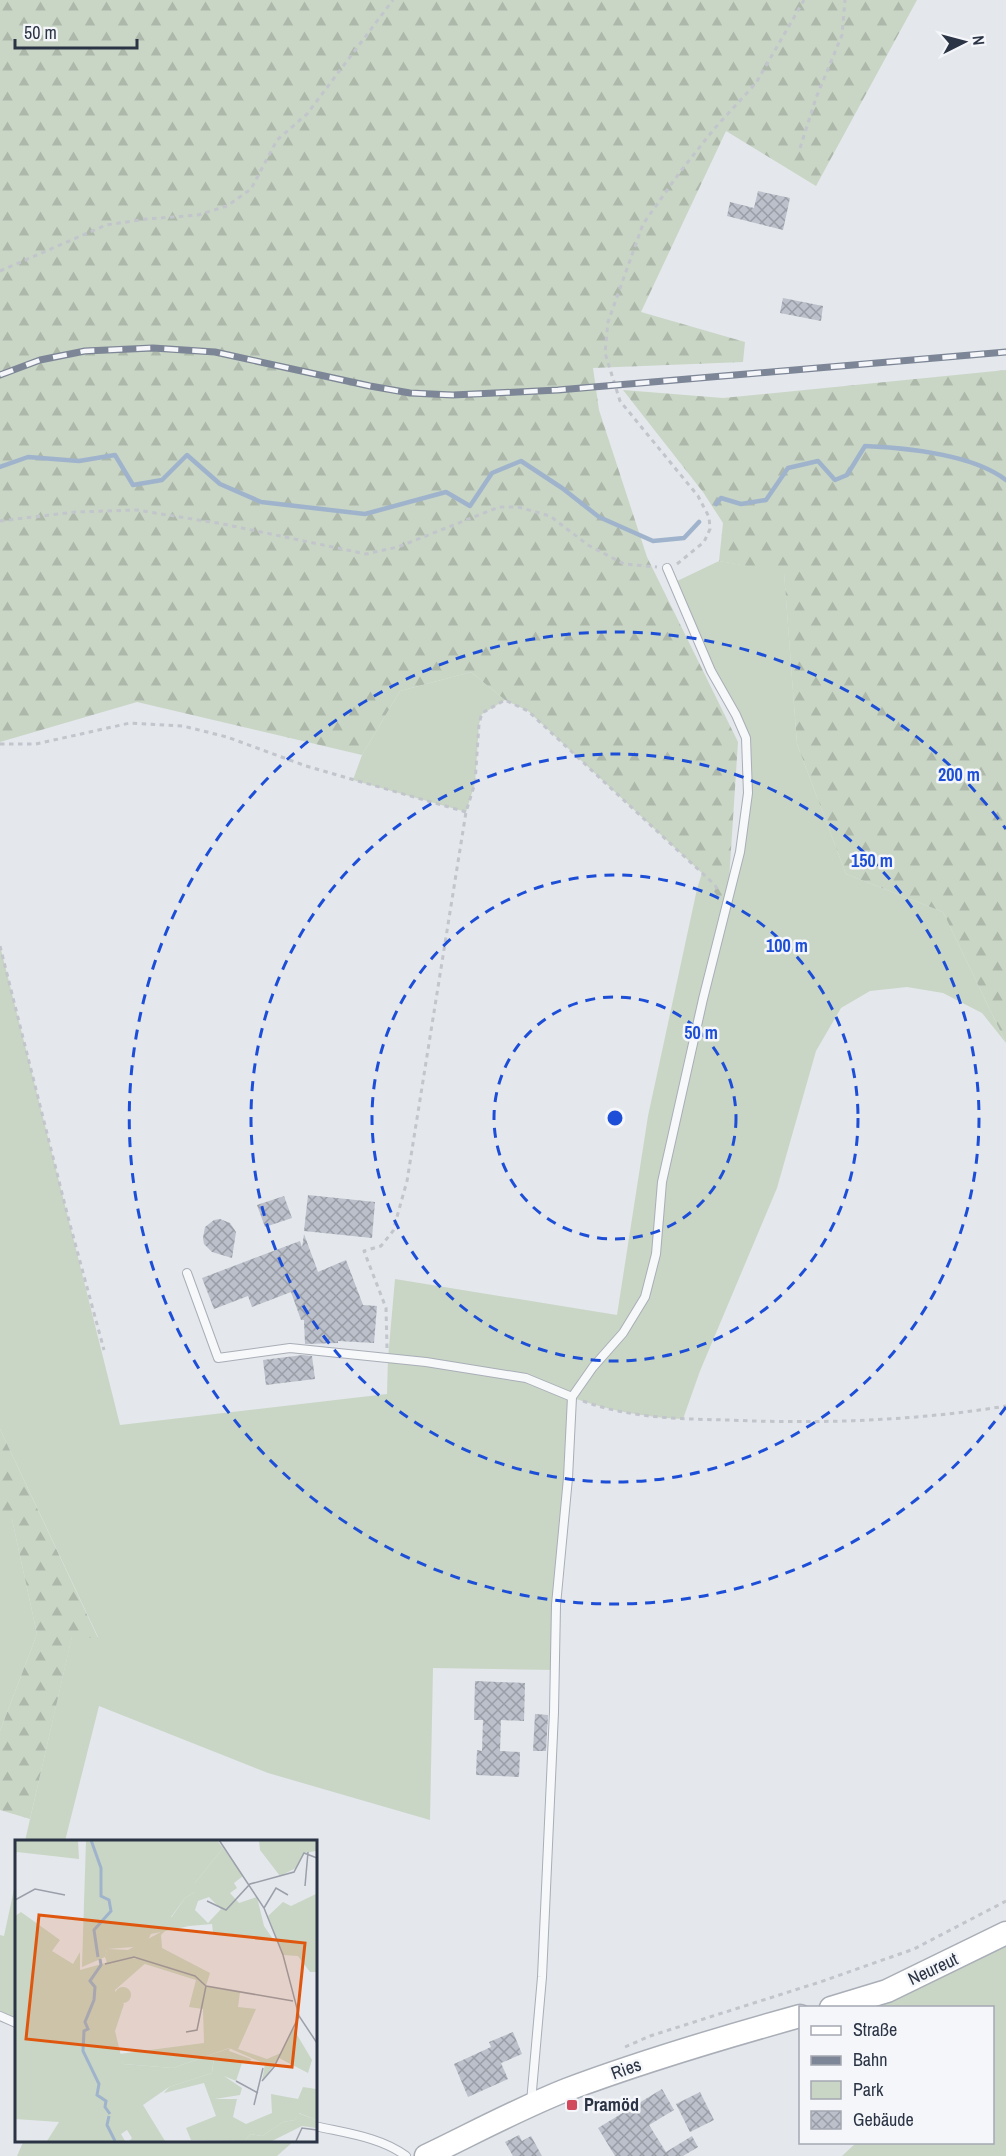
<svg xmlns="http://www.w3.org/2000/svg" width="1006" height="2156" font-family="'Archivo Narrow',sans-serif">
<defs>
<pattern id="forest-firs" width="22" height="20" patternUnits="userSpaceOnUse" patternTransform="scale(1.5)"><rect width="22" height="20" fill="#c9d6c5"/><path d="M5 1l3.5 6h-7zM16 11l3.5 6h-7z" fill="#adb8ab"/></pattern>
<pattern id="building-cross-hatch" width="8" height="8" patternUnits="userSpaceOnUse" patternTransform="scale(1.5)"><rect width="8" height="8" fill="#bbc0ca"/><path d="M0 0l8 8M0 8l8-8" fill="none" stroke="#989da6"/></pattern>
</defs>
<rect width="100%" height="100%" fill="#e4e7ec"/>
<!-- green -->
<g fill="#c9d6c5">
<path d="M719,561L784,572L797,744L846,874L943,912L1006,1043L982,1013L943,993L907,987L870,991L841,1008L816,1051L777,1188L700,1371L683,1419C647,1418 608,1410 573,1398L555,1670L433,1668L430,1820L268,1773L99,1706L65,1841H25L72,1636L98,1637L0,1429V946L120,1425L387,1394L388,1358L395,1279L617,1315L648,1116L697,889L702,873L715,885L726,910L748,793L746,738L711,671L673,583Z"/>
<polygon points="471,672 505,700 482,714 479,724 475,783 466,812 353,780 362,755 400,691"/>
<polygon points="0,1519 12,1519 37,1634 0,1731"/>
<polygon points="16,1880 16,2023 0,2016 0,1935 4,1936"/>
<polygon points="1006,1933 1006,2156 842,2156 856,2143 992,2142 992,2008 882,2007 887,1991"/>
<polygon points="24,2140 295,2140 277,2156 17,2156"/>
</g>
<!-- forest -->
<g fill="url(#forest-firs)">
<polygon points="0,0 917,0 816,186 726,131 641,312 745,342 743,362 593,368 599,410 647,557 738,742 727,911 702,873 528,711 505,700 471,672 400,691 362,755 137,702 0,742"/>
<polygon points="1006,370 1006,1043 943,912 846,874 797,744 784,573 719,561 723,523 703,492 623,390 723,398"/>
<polygon points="0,1429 98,1638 72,1637 30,1819 0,1810 0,1731 37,1634 12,1519 0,1519"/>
</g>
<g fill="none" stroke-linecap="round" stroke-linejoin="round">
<!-- stream -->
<g stroke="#9fb4cc" stroke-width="4.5">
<polyline points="0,467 28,457 79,461 115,455 133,485 162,480 187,455 220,484 261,502 365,514 446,492 470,506 492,473 521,461 562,488 599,517 653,541 684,538 699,522"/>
<path d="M716,504L721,498L741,504L766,500L788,468L818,461L835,480L847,475L865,446C908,448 972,454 1006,480"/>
</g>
</g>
<!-- building -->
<g fill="url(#building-cross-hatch)">
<polygon points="758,191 790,198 783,230 727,216 730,202 754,208"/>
<polygon points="783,298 823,306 821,321 780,313"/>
<polygon points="308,1195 375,1202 372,1238 304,1231"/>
<polygon points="284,1196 292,1218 265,1227 257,1205"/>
<polygon points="220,1219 230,1223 236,1232 232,1258 212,1252 204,1244 203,1238 205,1227 214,1220"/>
<polygon points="304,1234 318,1272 346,1260 363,1305 377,1306 374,1343 338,1341 338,1343 305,1344 304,1320 301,1320 291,1292 252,1307 248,1296 214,1309 202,1278 300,1241 302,1248"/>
<polygon points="303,1355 312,1356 315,1379 266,1385 263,1360"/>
<polygon points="475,1681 525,1683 524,1721 501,1720 500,1751 520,1752 519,1777 476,1775 477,1750 482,1751 483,1720 474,1720"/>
<polygon points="535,1714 548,1715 546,1751 533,1751"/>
<polygon points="513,2032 522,2054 501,2063 508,2079 468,2097 454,2064 491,2047 489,2042"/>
<polygon points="662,2089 674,2110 649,2125 666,2152 692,2136 698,2147 683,2156 615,2156 598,2128"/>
<polygon points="700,2092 714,2120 690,2132 676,2104"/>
<polygon points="519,2135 522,2141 531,2136 542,2156 513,2156 505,2142"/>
</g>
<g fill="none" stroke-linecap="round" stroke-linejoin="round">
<!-- lane casing -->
<g stroke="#a9aeb7" stroke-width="10">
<g id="lane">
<polyline points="187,1273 218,1358 290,1348 426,1362 526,1378 572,1397"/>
<polyline points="0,2016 16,2023"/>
<polyline points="531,2102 542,1977 554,1712 556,1605 568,1478 572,1397 593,1367 623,1333 645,1297 656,1254 662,1182 703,999 740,852 748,793 746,738 736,715 711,671 667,568"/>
<path d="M315,2126C345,2133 381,2137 406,2156"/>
</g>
</g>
<!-- secondary casing -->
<g stroke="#a9aeb7" stroke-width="25">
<g id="secondary">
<polyline points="831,2008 887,1991 1006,1933"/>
<path d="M426,2156C472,2134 518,2109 566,2090C643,2061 721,2038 800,2016"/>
</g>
</g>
<!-- path -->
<g stroke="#c2c5cb" stroke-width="3" stroke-dasharray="4.5 4.5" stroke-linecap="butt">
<polyline points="800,148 816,98 842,35 845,0"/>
<polyline points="0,271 106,225 147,219 198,215 227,206 251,189 277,140 307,114 393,0"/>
<polyline points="0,521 75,512 137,510 223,524 366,554 398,547 499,507 518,507 550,516 588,545 624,564 657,567"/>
<polyline points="677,564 704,542 710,529 709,517 698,496 620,401 605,353 608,322 643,224 680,172 714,129 756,83 804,0"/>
<polyline points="0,744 36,744 130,723 183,726 227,737 306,766 466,812"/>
<polyline points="0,946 68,1217 104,1350"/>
<polyline points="387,1348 386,1308 364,1251 381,1246 393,1231 407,1181 466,812 475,783 479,724 482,713 505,700 528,711 715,885 719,893"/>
<path d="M583,1401C629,1418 679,1419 727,1420C820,1424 914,1421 1006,1406"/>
<polyline points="625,2047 650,2036 820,1982 914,1949 1006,1901"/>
</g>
<!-- lane -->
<use href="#lane" stroke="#f7f8fa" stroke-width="8"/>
<!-- secondary -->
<use href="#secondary" stroke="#fff" stroke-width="22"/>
<!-- rail casing -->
<g stroke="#7d8696" stroke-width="7">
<polyline id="rail" points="0,375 40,360 85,351 153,348 215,352 370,386 410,393 453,395 558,390 1006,352"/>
</g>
<!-- rail -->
<use href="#rail" stroke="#f4f6f9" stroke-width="4.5" stroke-dasharray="14" stroke-linecap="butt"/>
</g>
<!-- distance rings -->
<g fill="none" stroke="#1d4ed8" stroke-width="3" stroke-dasharray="10 8">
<circle cx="615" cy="1118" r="121"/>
<circle cx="615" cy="1118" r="243"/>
<circle cx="615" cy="1118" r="364"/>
<path d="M1006 1407A486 486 0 1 1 1006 829"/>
</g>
<!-- markers -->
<rect fill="#d1495b" stroke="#f4f6f9" stroke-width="2" x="566" y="2099" width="12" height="12" rx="3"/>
<g text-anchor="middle" stroke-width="5" stroke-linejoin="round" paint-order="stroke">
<!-- street labels -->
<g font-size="18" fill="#2b3445" stroke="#f4f6f9">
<text transform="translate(933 1969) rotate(-25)" y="6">Neureut</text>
<text transform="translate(626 2069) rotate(-20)" y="6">Ries</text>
</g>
<!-- poi labels -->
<g font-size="18" font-weight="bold" fill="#2b3445" stroke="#f4f6f9" text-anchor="start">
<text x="584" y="2111">Pramöd</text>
</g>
</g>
<!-- overview -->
<g transform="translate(15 1840)">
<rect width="302" height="302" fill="#e4e7ec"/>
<path d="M0,0H63L64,19L2,12L0,15ZM208,8L228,36L219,43L222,48L215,53L224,63L242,57L249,86L258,99L198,92L197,84L174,86L156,78L170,58L180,52V43ZM194,57L206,69L193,83L180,70L183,61ZM301,54V132H295L283,116L268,115L253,76L268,62L276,66ZM153,88L146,95L147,108L195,133L191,146L225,152L223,167L241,169L223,209L252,219L266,213L278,188L297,220L293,233L264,218L247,241L250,224L214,208L158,228L108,224L104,214L189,203L188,169L174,167L181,140L130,124L119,117L92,123L90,117L92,109L113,110ZM100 155a8 8 0 1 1 16 0a8 8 0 1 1-16 0ZM213,215L227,223L221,241L209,236L227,248L225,255L200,259H222L218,277L231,284L257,273L256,254L283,259L288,247L301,249V280L284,273L280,280L268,282L247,296L235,294L230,301L176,300L171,288L201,276L189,243L149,253L154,247L197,233L199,217Z" fill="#c9d6c5" fill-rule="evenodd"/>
<path d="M71,0H202L208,8L180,43V52L170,58L156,77L174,86L136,94L130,106L92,109L90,117L67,127ZM244,0H301V11L289,13L281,28L265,36L245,10ZM6,72L45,100L37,111L58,124L65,112V130L112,117L133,121L100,150L102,158L109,164L100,191L108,224L158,228L215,208L214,211L236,219L234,224L213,216L199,217L197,232L204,230L206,234L197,233L154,247L128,265L150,301H114L117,298L112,290L106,294L110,301H32L44,282L0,279V76ZM283,273L301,280V288L287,286L257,301H230L235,294L247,296L268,282L280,280Z" fill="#c9d6c5"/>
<path fill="none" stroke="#9fb4cc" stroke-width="3" d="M76,0L86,28V56L94,60L96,71L79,90L83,117M85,119L86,125L75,141L80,147L79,160L70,182L73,189L69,191L68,211L84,244L82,255L91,261L90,267L95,274M94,276L92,285L100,301"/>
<path fill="none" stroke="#9a9fa9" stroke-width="1.5" d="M204,0L249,68L268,115L284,176L302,203M290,46L293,12M0,60L20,49L50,55M192,61L211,70L235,44L279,32L289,13L302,18M249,68L261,48L273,55M90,124L119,117L180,136L191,146L278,161M171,192L182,190L191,146M221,241L243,253M247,241L259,227L284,176M239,265L248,228M281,301L287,288L302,290"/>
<path fill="#df570f" fill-opacity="0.15" stroke="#df570f" stroke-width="3" d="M24,75L290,103L277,227L11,199Z"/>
<rect width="302" height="302" fill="none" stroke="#2b3445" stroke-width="3"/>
</g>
<circle cx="615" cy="1118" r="9" fill="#1d4ed8" stroke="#f4f6f9" stroke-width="3"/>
<g font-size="18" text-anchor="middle" font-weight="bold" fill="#1d4ed8" stroke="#f4f6f9" stroke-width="5" stroke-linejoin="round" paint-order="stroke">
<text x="959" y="781">200 m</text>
<text x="872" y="867">150 m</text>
<text x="787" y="952">100 m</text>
<text x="701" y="1039">50 m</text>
</g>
<!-- legend -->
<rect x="799" y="2006" width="195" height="138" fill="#f4f6f9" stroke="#a4a8b1" stroke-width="1.5"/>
<rect x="811" y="2026" width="30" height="9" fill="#ffffff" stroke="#a4a8b1" stroke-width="1.5"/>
<text x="853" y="2036" font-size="18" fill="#2b3445">Straße</text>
<rect x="811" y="2056" width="30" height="9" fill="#7d8696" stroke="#a4a8b1" stroke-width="1.5"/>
<text x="853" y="2066" font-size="18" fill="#2b3445">Bahn</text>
<rect x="811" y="2081" width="30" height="18" fill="#c9d6c5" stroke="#a4a8b1" stroke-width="1.5"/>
<text x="853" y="2096" font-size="18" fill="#2b3445">Park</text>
<rect x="811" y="2111" width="30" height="18" fill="url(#building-cross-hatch)" stroke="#a4a8b1" stroke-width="1.5"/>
<text x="853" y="2126" font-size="18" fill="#2b3445">Gebäude</text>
<!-- north arrow -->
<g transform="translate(964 42) rotate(84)" stroke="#f4f6f9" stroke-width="4.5" paint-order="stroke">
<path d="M0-4.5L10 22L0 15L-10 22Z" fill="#2b3445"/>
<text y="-9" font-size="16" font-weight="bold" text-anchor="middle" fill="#2b3445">N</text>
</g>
<!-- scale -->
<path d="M15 39v9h122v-9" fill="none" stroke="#2b3445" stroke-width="3"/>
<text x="24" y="39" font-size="18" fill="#2b3445" stroke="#f4f6f9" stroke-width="4.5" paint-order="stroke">50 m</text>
</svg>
